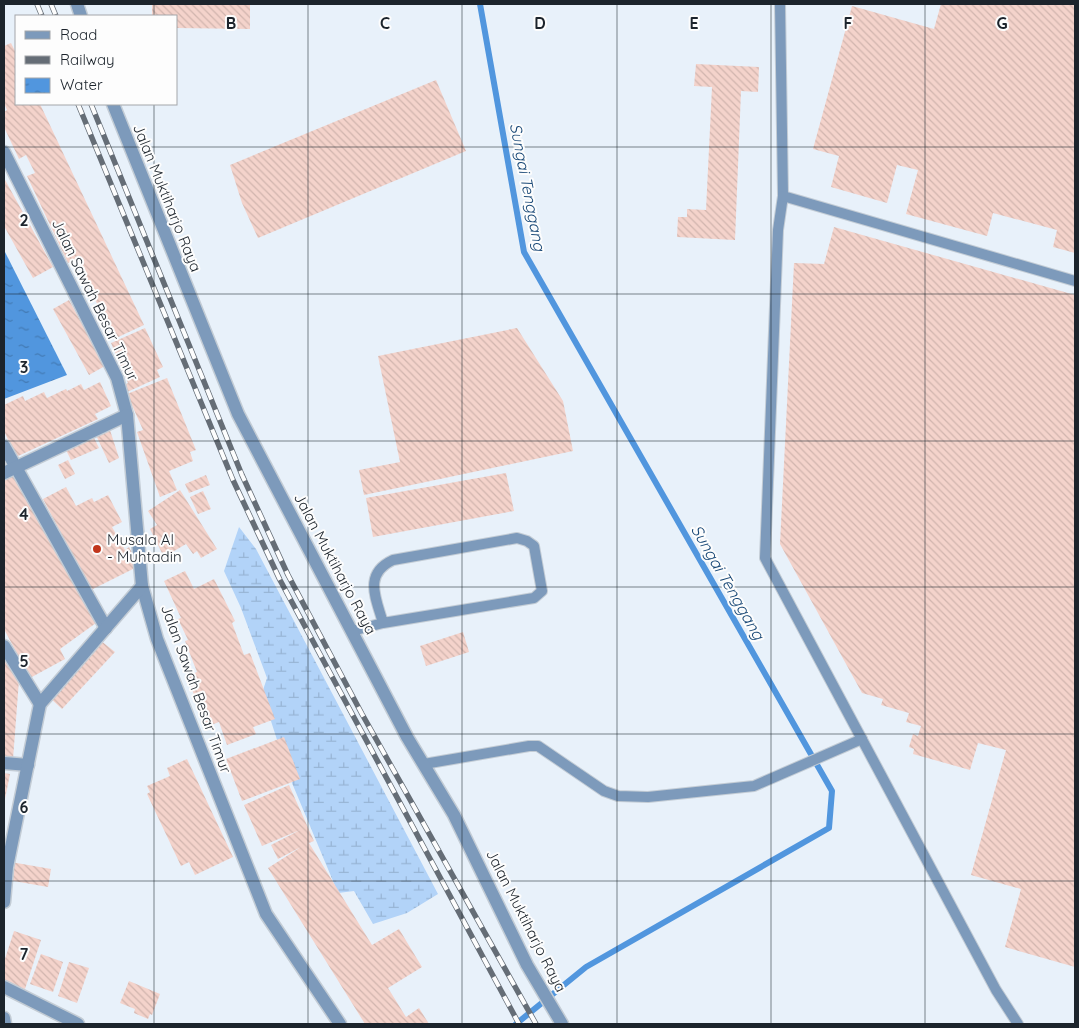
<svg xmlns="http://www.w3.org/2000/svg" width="1079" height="1028" font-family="Quicksand,sans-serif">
<defs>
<pattern id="wetland-marsh" width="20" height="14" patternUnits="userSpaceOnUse" patternTransform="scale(1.25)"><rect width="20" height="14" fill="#b2d3f8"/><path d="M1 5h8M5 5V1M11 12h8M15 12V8" fill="none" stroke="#98b5d5"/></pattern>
<pattern id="water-ripples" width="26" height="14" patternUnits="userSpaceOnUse" patternTransform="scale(1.25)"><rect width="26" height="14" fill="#5196de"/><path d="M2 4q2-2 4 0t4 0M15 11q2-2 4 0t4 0" fill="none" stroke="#427ab4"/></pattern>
<pattern id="building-back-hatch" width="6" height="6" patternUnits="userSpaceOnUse" patternTransform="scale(1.25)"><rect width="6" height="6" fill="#f4d3cb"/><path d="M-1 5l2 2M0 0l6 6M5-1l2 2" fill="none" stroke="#d1b5ae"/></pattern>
</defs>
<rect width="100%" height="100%" fill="#e8f1fa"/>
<!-- wetland -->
<polygon fill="url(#wetland-marsh)" points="239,527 256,549 438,894 407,913 373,924 354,891 338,893 287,771 262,693 267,678 241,608 224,571"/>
<!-- water -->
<polygon fill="url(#water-ripples)" points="4,250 67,375 4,399"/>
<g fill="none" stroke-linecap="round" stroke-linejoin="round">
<!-- stream -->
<polyline stroke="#5196de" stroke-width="6" points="480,4 524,252 832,791 829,828 586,967 516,1024"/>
</g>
<!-- building -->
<g fill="url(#building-back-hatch)">
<polygon points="152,4 250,4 250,29 176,28 176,16 152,16"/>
<polygon points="941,4 1075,4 1075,253 1053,247 1057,230 993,213 987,236 906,214 918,170 897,165 887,203 831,187 839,156 813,149 852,6 934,29"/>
<polygon points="11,43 16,53 16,104 40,104 144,325 114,339 76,260 68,263 27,176 35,173 26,155 19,159 4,127 4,112 7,110 4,103 4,46"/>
<polygon points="696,64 759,67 758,92 741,91 735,240 677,237 678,217 687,217 687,209 706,210 712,87 694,86"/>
<polygon points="436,80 466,151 258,238 242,203 230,165"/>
<polygon points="4,178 53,267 33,278 4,226"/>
<polygon points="834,227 1075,295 1075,967 1005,947 1021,889 971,875 1006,750 978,743 970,770 913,754 914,749 909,747 913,734 918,736 921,726 906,722 909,713 881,705 883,699 862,693 780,544 794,263 824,264"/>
<polygon points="69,300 105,366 89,375 53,309"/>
<polygon points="145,328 163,367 157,370 160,377 125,393 122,386 128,383 111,343"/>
<polygon points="517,328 563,401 573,451 364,495 359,470 400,462 378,356"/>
<polygon points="167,378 196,450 190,452 193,461 169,471 177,490 160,497 137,432 143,430 127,394"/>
<polygon points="100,382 111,406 95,414 98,419 16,457 4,431 4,405 23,396 25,401 44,392 47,398 66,389 67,391 81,384 84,390"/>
<polygon points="109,427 119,458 109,463 95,433"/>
<polygon points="92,434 99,448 71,460 64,446"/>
<polygon points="68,460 75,474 65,479 58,465"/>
<polygon points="506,473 514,511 373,537 366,498"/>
<polygon points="16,474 96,623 60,649 65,659 30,678 4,629 4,481"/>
<polygon points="206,475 210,485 189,493 185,484"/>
<polygon points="66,487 76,506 92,498 94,502 108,495 122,522 112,527 125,550 129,547 139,566 91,590 43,499"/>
<polygon points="180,490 217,549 201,558 197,551 193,554 186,544 164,557 150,529 157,525 148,511"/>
<polygon points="203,491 211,509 198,514 190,497"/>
<polygon points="185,571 194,589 214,579 235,621 232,623 244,655 250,653 275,719 253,727 256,734 227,745 219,722 206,727 187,676 197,672 185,641 188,640 178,619 181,618 164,581"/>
<polygon points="463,632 469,652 426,666 420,646"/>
<polygon points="100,640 115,652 62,709 48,696"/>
<polygon points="4,655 19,680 13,759 4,758"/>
<polygon points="284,737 300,779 242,801 226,759"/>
<polygon points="187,759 233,857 195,875 189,862 181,866 147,794 150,792 147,786 170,776 167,768"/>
<polygon points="4,773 10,774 5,799 4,799"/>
<polygon points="289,785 314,841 309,843 372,945 399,929 422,967 388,988 406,1017 419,1008 429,1024 365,1024 268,868 301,847 278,859 271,845 300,830 262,846 244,805"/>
<polygon points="11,862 51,869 48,887 8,880"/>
<polygon points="14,931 41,940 25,989 4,981 4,962"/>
<polygon points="41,954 63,962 53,992 30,984"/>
<polygon points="69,962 89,968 77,1003 58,996"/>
<polygon points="129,981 160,994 152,1015 150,1014 148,1019 134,1013 135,1009 120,1003"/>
</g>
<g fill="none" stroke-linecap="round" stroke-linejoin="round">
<!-- service casing -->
<g stroke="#c3ccd5" stroke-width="12">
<g id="service">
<polyline points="780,4 783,196 778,230 765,558 996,990 1018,1024"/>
<polyline points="783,196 1075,281"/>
<path d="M352,631L383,623L534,598L542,591L534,546L527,541L517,538L393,560C363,574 376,598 383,623"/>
<polyline points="424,764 529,746 538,746 604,791 618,796 648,797 754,786 862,739"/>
</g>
</g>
<!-- minor casing -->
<g stroke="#c3ccd5" stroke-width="15">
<g id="minor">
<polyline points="4,152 117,378 127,415 142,586 157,639 266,914 340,1024"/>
<polyline points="4,446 106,628"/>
<polyline points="4,473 127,415"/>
<polyline points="4,646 40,704"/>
<polyline points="4,763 28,765"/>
<polyline points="4,902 7,867 40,704 142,586"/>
<polyline points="4,987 78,1024"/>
<polyline points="4,1018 5,1024"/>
</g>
</g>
<!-- tertiary casing -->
<g stroke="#c3ccd5" stroke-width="15">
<g id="tertiary">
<polyline points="77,4 81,16"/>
<polyline points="113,104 238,414 407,737 454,815 527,965 562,1024"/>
</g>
</g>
<!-- service -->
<use href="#service" stroke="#7d9abb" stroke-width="10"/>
<!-- minor -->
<use href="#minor" stroke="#7d9abb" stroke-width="12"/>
<!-- tertiary -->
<use href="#tertiary" stroke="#7d9abb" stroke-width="12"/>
<!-- rail casing -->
<g stroke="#656d76" stroke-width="5.5">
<g id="rail">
<polyline points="37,4 42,16"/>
<polyline points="51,4 56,16"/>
<polyline points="78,104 233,480 280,580 519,1024"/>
<polyline points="91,104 242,475 288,575 362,714 536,1024"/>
</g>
</g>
<!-- rail -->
<use href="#rail" stroke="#fdfdfd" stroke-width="4" stroke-dasharray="11" stroke-linecap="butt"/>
</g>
<!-- grid -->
<path fill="none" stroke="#1c242c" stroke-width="1" stroke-opacity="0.55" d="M154,4V16M308,4V1024M462,4V1024M617,4V1024M771,4V1024M925,4V1024M154,104V1024M4,147H1075M4,294H1075M4,441H1075M4,587H1075M4,734H1075M4,881H1075"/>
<!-- markers -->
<circle fill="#c1361c" stroke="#fdfdfd" stroke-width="2" cx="97" cy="549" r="5"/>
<g text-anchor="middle" stroke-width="4" stroke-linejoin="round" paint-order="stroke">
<!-- street labels -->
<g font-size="15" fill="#1c242c" stroke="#fdfdfd">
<text transform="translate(167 198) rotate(68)" y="5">Jalan Muktiharjo Raya</text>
<text transform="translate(95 300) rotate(64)" y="5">Jalan Sawah Besar Timur</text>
<text transform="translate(335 564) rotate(62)" y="5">Jalan Muktiharjo Raya</text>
<text transform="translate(196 689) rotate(70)" y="5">Jalan Sawah Besar Timur</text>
<text transform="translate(526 921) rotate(63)" y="5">Jalan Muktiharjo Raya</text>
</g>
<!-- poi labels -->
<g font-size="15" fill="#1c242c" stroke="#fdfdfd" text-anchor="start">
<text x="107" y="545">Musala Al<tspan x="107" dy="17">- Muhtadin</tspan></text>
</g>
<!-- water labels -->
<g font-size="16" font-style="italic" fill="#164675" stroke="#fdfdfd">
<text transform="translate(528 187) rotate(79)" y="6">Sungai Tenggang</text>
<text transform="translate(728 582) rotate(60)" y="6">Sungai Tenggang</text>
</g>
</g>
<g font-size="16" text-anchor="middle" font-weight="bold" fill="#1c242c" stroke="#fdfdfd" stroke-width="4" stroke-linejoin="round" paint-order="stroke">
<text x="231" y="29">B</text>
<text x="385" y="29">C</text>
<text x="540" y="29">D</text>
<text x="694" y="29">E</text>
<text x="848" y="29">F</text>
<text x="1002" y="29">G</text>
<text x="24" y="226">2</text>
<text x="24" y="373">3</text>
<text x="24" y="520">4</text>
<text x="24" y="667">5</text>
<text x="24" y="813">6</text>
<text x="24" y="960">7</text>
</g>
<!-- border -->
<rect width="1079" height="1028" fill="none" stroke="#1c242c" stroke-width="10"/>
<!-- legend -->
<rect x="15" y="15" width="162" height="90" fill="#fdfdfd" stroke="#a3a6a9"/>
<rect x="25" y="31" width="25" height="8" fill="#7d9abb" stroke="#a3a6a9"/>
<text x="60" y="40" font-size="15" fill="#1c242c">Road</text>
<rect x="25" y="56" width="25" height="8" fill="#656d76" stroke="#a3a6a9"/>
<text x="60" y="65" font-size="15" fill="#1c242c">Railway</text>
<rect x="25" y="78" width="25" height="15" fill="url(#water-ripples)" stroke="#a3a6a9"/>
<text x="60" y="90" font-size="15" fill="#1c242c">Water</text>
</svg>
